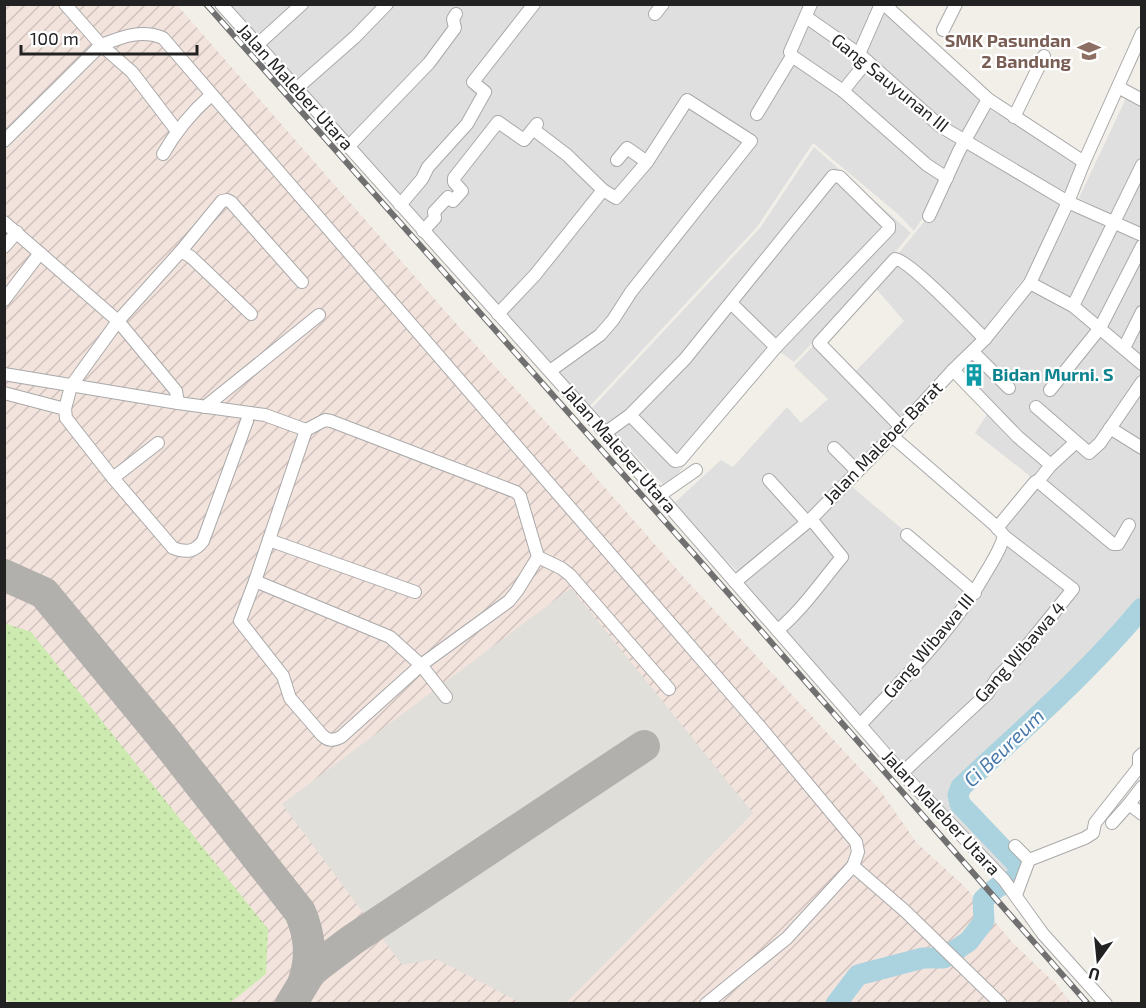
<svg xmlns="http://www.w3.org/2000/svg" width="1146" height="1008" font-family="'Exo 2',sans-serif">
<defs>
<pattern id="military-furrows" width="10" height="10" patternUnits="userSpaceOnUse" patternTransform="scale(1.5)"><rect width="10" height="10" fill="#f3e3dd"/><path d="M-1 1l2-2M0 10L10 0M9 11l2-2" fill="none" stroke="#d0c2bd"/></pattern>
<pattern id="grass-dots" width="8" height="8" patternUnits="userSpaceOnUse" patternTransform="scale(1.5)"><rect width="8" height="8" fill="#cdebb0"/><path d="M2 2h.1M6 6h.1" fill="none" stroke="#b0c997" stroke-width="1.8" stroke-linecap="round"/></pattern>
</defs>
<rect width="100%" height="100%" fill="#f2efe9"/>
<!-- residential -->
<g fill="#e0dfdf">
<polygon points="229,5 808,5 792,54 818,5 884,5 985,96 926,213 914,231 898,214 813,143 757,227 589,407"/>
<polygon points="1128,94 1141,101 1141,162 1115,217 1079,198"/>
<polygon points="985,107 1084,160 1028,273 966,352 846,480 738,572 671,506 721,460 733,467 787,407 801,423 828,399 794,366 815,344 853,374 904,321 873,285 927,218"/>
<polygon points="814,147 911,233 872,280 794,362 779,351 666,488 592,408 760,228"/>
<polygon points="1141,171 1141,228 1120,217"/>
<polygon points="1074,208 1141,242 1141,359 1037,282"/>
<polygon points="1032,283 1099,331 1141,368 1141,376 1097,443 1141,388 1141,603 1124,627 1090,663 999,749 952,788 957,806 1004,857 1022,880 1015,888 742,582 851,486 977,592 1011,541 998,528 1035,480 975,433 991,408 957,377"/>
</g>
<!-- military -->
<polygon fill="url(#military-furrows)" points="5,4 177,5 452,319 585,465 688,582 880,790 916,842 965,887 1014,944 1056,984 1071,1003 5,1004"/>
<!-- airport -->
<polygon fill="#e1dfda" points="571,588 753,813 566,1003 523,1004 436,959 402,965 282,804"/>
<!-- grass -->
<polygon fill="url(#grass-dots)" points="4,623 31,632 268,929 266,974 230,1003 12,1004 5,998"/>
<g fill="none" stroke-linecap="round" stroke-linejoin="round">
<!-- river -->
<path stroke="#aad3df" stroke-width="21" d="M836,1004L858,975L923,958H944L969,941L984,921L983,900C987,896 991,893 995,889C1005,882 1020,881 1019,866L960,804L958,795L961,787C1023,729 1087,674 1142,608"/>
<!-- taxiway -->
<g stroke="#b1b0ac" stroke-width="32">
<path d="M4,575L44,593L161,735L300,912C310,936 312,956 304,981"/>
<polyline points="291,1004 311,971 352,940 644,746"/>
</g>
<!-- minor casing -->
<g stroke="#a9a9a9" stroke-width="14">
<g id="minor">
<polyline points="221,4 605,433 902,773 1004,880 1043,934 1106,1004"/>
<polyline points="884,4 988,99 1084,162"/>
<polyline points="655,14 663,4"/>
<polyline points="806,17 859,54 940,126 1068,202 1142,235"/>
<polyline points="943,30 956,4"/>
<polyline points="257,45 302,4"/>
<polyline points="859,54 881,4"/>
<polyline points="792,56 843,91"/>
<polyline points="792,56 790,52 811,4"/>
<polyline points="867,61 843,91 927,165 947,178"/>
<polyline points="1118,87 1142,100"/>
<polyline points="296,89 355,37 387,4"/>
<polyline points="757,114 792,56"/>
<polyline points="1014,117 1044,56"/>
<polyline points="537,124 533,129 567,155 603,190"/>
<path d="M177,131L132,72L101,45C122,37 141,29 163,38L761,728L856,842L858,852L853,866L905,911L1001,1004"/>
<polyline points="4,141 101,45 65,4"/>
<polyline points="348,147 429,63 455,28 453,19 456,14"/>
<path d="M163,154C176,131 191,113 211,95"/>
<polyline points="400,205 422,179 428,167 467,124 485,92 473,82 534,4"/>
<polyline points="929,216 959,151 988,99"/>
<polyline points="4,222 118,321 176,391 178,403"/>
<polyline points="423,231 435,218 434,212 448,197 453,201 462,191 454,182 454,178 498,122 524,140 533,129"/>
<polyline points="4,247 17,232"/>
<polyline points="181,251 222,201 227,200 231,202 302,282"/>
<polyline points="1030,283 1073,306 1142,364"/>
<polyline points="4,300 40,253"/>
<polyline points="731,303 776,347"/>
<polyline points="1073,306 1142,165"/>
<polyline points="498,314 535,275 603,190 616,198 647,162"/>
<polyline points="1124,348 1142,312"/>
<polyline points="973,352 1009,388"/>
<polyline points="953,370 1018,437 1051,465 1039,480 1040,483 1113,544 1118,544 1129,525"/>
<polyline points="550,371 600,335 613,320 631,292 751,141 687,100 647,162 627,148 617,160"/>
<polyline points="4,374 178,403 265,415 306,430"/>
<polyline points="1050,390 1100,328 1142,246"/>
<polyline points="4,393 65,409"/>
<polyline points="205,407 319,315"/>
<polyline points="1036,407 1089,453 1100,443 1142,382"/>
<path d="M325,420L331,421L516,492L520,496L538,557L517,591L509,601L421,665L341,737C333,741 328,741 322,735L290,698L283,676L240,621L255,581L306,430Z"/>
<path d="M247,421L203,541C195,552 186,553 173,548L113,478L66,418L65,409L71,386L118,321L181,251L191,257L251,314"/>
<path d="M901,427L819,343L895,259C908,259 972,326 985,339"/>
<polyline points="1110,428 1142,448"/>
<polyline points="605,433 630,415 675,461 680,460 776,347 889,229 889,225 840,177 833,176 685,359 630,415"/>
<polyline points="834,448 857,471"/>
<polyline points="1051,465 1076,442"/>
<polyline points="113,478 158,443"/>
<polyline points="769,480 807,522"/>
<polyline points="660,495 696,470"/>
<polyline points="997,528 1035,482 1039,480"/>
<polyline points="907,535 975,593"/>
<polyline points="269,540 415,592"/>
<polyline points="538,557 561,568 570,575 669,689"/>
<polyline points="255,581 390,637 421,665 446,697"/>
<polyline points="735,582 811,519 901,427 953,370 985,339 1030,283 1068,202 1084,162 1142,33"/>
<path d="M778,630C803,609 821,582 842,557L811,519"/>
<path d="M860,725C906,676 955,628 988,569C994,559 1001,548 1004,536L997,527L892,436"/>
<polyline points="902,773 988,693 997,678 1018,657 1073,589 1004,536"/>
<polyline points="1142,787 1129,804 1142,814"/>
<polyline points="1112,823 1129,804"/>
<polyline points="1015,846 1029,860"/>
<polyline points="1016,895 1029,860 1085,838 1093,833 1095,823 1139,767 1139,757 1142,754"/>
<polyline points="706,1004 787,938 853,866"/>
</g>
</g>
<!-- minor -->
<use href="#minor" stroke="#fff" stroke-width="12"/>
<!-- rail casing -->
<g stroke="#707070" stroke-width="6">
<polyline id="rail" points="206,4 693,553 1088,1004"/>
</g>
<!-- rail -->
<use href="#rail" stroke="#fff" stroke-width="4" stroke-dasharray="11" stroke-linecap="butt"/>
</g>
<!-- icons -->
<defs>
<g id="school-bare" transform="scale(1.8)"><path d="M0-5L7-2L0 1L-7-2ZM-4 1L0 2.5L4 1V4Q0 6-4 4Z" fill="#8d6e63" stroke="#fff" stroke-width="2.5" paint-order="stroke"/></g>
<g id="building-bare" transform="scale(1.8)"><path d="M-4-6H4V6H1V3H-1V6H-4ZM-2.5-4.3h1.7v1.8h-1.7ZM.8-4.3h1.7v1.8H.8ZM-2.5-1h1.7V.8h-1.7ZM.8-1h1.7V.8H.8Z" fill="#0f9aa8" stroke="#fff" stroke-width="2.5" paint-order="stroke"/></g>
</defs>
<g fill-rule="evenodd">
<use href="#school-bare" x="1089" y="51"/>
<use href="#building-bare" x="974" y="375"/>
</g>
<g text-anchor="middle" stroke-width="4.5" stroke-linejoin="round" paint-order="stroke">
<!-- education labels -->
<g font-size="18" font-weight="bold" fill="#785e54" stroke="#fff" text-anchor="end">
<text x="1071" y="47">SMK Pasundan<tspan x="1071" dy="21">2 Bandung</tspan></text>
</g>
<!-- street labels -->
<g font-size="18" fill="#222" stroke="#fff">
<text transform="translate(890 83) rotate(39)" y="6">Gang Sauyunan III</text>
<text transform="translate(295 87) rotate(48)" y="6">Jalan Maleber Utara</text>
<text transform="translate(883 443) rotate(-46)" y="6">Jalan Maleber Barat</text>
<text transform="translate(619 449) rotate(49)" y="6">Jalan Maleber Utara</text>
<text transform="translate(929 646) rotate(-50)" y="6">Gang Wibawa III</text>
<text transform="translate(1020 652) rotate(-49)" y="6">Gang Wibawa 4</text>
<text transform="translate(941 813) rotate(47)" y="6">Jalan Maleber Utara</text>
</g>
<!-- culture labels -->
<g font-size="18" font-weight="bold" fill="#0d838f" stroke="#fff" text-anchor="start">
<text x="992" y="381">Bidan Murni. S</text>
</g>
<!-- water labels -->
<g font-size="20" font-style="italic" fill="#4a7aab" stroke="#fff">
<text transform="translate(1004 748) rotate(-44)" y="7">Ci Beureum</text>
</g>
</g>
<!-- border -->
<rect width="1146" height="1008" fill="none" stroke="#222222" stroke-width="12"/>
<!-- north arrow -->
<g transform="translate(1098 960) rotate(195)" stroke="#ffffff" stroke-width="4.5" paint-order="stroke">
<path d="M0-4.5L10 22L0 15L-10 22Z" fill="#222222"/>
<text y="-9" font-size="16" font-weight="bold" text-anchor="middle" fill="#222222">U</text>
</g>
<!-- scale -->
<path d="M21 45v9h176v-9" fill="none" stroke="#222222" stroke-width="3"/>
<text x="30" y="45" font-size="18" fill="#222222" stroke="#ffffff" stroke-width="4.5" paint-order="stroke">100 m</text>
</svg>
